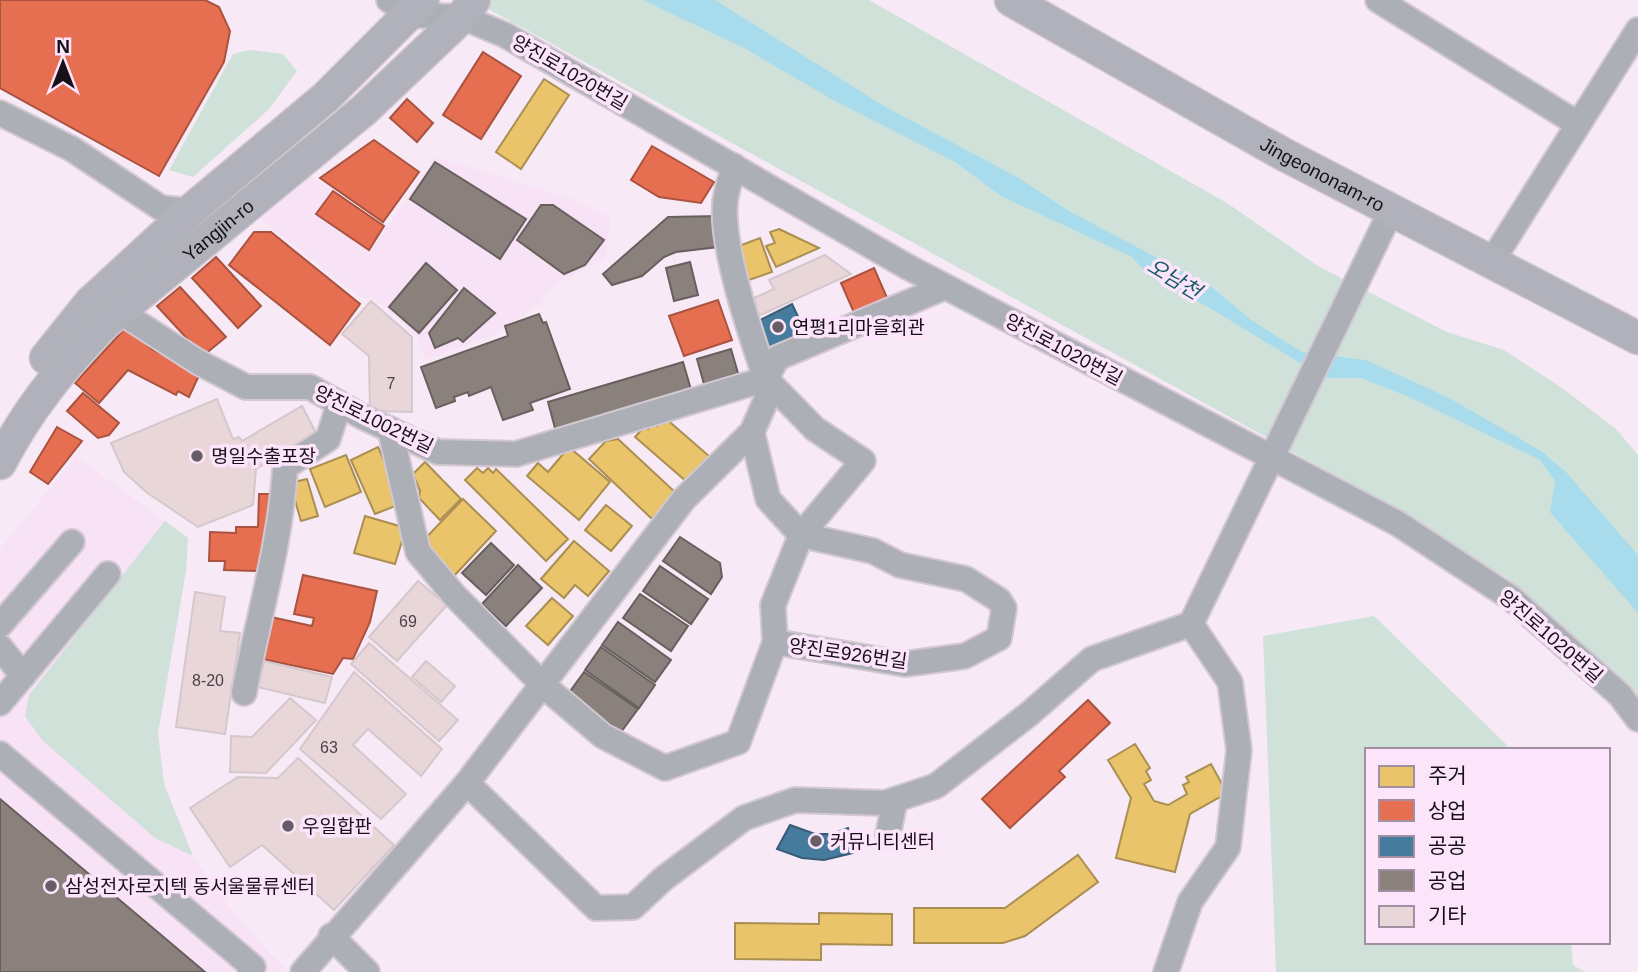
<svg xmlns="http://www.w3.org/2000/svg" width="1638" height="972" font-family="Arial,'Noto Sans KR',sans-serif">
<rect width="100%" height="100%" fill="#f7eaf6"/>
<!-- built -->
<g fill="#f8e2f6">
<polygon points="435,157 570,198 611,217 606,257 549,289 540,305 491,336 425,360 418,339 402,322 373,298 361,298 257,216 309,175 388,226"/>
<polygon points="76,456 188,538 186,571 158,733 164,784 193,856 238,919 289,972 0,972 0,549"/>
</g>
<!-- green -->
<g fill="#cfe1d9">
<polygon points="472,0 869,0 1227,203 1318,266 1447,332 1504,350 1562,388 1616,429 1638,455 1638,697 1506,577 1326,470"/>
<polygon points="249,50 283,54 297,71 269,109 193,177 169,170 233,54"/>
<polygon points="165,521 188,538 186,571 158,733 164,784 193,856 155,838 43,741 25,716 29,695"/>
<polygon points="1374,616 1512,750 1367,750 1367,942 1571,942 1573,965 1585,972 1276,972 1263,636"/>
</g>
<!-- water -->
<polygon fill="#a8dcec" points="643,0 715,0 884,106 1017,177 1069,211 1212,287 1251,320 1302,352 1366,360 1449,398 1541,451 1566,472 1638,555 1638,613 1550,512 1555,481 1540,460 1407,396 1361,378 1325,378 1208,307 1149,276 1132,257 1001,196 955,162 831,99 746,49"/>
<!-- homes -->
<g fill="#e9c46a" stroke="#ab8e52" stroke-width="2">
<polygon points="544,79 569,95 521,169 496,152"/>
<polygon points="779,229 819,248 776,267 766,246 775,243 770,232"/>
<polygon points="760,238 772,272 749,280 736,247"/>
<polygon points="664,417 709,456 687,482 635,437 645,426 648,429 654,423 657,426"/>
<polygon points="618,439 676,493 652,519 589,459 606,441"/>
<polygon points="378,447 403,503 375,514 351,460"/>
<polygon points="569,447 610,482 579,520 527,476 538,463 548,472"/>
<polygon points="346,455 361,492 325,507 310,469"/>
<polygon points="425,462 461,499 440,520 419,498 420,491 413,474"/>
<polygon points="477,468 483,473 488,468 493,473 496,469 568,539 546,561 465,480"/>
<polygon points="307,479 318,516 301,521 290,483"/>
<polygon points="463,499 496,531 453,577 419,545"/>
<polygon points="606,505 632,526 611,551 585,530"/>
<polygon points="365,516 406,528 395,564 354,553"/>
<polygon points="574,541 609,571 588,596 575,585 564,598 541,579"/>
<polygon points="552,598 573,616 548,645 526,626"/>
<polygon points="1135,744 1150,768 1146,771 1151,780 1144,784 1154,801 1168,805 1187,794 1183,785 1189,782 1186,777 1211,764 1227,793 1190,814 1175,872 1116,858 1131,798 1108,760"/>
<polygon points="1078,855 1098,882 1025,936 1003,943 914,943 914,908 1005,908"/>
<polygon points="819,913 892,914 892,945 821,944 821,960 735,959 735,923 819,924"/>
</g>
<!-- shops -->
<g fill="#e76f51" stroke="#a95340" stroke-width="2">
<polygon points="0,0 205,0 219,7 230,31 224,62 159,176 0,88"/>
<polygon points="483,52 521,76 481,139 443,115"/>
<polygon points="407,99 433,123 417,142 390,118"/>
<polygon points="374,140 419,172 383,222 320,178"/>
<polygon points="652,146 714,182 701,203 659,197 631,180"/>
<polygon points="333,191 384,226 369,250 316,214"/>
<polygon points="254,232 271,232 360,304 330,345 229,265"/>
<polygon points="216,257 261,306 238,328 192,278"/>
<polygon points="874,268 888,300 855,315 841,283"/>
<polygon points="180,287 226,337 203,356 157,306"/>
<polygon points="718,300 732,340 684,356 669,316"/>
<polygon points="126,327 153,350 201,371 189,397 178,391 176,395 128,370 99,403 75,383"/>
<polygon points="83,393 119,423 109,435 98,438 67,411"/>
<polygon points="57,427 82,441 48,484 30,472"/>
<polygon points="259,494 272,494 259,571 224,570 225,561 209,561 210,532 236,533 236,527 258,527"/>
<polygon points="303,575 377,591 370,622 353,659 343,658 333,674 262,659 271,617 312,626 314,618 294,614"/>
<polygon points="1088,700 1110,723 1059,771 1065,777 1010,828 982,799"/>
</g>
<!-- public -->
<g fill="#457b9d" stroke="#385b75" stroke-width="2">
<polygon points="792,304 805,331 763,351 752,324"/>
<polygon points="790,825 815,834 831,834 848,828 853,853 824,860 802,858 777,849"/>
</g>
<!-- industry -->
<g fill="#8a817c" stroke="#685f5e" stroke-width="2">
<polygon points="435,162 526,219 500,259 410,199"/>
<polygon points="541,205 553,205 604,240 585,265 564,274 517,240"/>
<polygon points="718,216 718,247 676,252 664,257 642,276 612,285 603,274 668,217"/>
<polygon points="690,262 698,295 674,301 666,268"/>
<polygon points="426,263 457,290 419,333 389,307"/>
<polygon points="464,288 495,313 463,342 458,338 435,348 429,333"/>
<polygon points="539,314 543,323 546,322 570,389 530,403 533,410 503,420 491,387 469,396 468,392 454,397 455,401 436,408 421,367 508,336 505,326"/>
<polygon points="731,349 738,373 704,384 697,359"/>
<polygon points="683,362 692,393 556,432 548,402"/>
<polygon points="680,537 720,563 722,577 711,594 663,561"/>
<polygon points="491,543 514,565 486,595 462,573"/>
<polygon points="518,565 542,588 506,626 482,604"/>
<polygon points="660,566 708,599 691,624 643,591"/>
<polygon points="640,594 688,626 671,651 623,618"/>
<polygon points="618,622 671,660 655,682 602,645"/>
<polygon points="601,647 655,685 639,708 585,670"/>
<polygon points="584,672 638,709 621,732 568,694"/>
<polygon points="0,799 205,972 0,972"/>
</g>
<!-- building -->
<g fill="#e9d6d9" stroke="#d4c8cd" stroke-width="2">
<polygon points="825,255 851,274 756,317 752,308 757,306 754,298 774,289 769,280"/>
<polygon points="371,301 412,337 412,412 370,411 369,356 342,334"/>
<polygon points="217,399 233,439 239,437 242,441 302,406 316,433 256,469 253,505 198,527 146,492 124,472 111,443"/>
<polygon points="418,581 447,605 397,661 369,637"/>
<polygon points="195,592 225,597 220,631 240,633 225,734 176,727"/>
<polygon points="369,643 458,720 439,741 351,664"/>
<polygon points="264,661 332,677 325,703 258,687"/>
<polygon points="426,661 455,686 441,702 412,677"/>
<polygon points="354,672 442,749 421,776 368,729 353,745 406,794 381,819 300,749"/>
<polygon points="290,698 316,720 266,773 230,772 231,736 252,737"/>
<polygon points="298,758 394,845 334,910 262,845 230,867 190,808 238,777 278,778"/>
</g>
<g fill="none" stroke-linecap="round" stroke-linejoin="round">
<!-- minor casing -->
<g stroke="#d3c8d2" stroke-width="28">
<g id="minor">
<polyline points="389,0 409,15 462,17 505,35 906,266 1397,523 1511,598 1620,695 1638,719"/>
<polyline points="1378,0 1578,124"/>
<polyline points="0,113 72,149 161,208 190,211"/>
<polyline points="1492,261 1638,30"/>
<polyline points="119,311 198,362 246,387 310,387 363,417 438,452 516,454 766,379 777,358 945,287"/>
<polyline points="766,379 815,429 863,461 801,535 873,551 900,565 966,579 999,600 1004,608 999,638 965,656 905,664 775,642"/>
<polyline points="390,429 418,552 454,595 544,686 603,736 665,768 738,742 775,642 773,605 801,535 768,499 752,432"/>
<polyline points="0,625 72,542"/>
<polyline points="0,647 23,676"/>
<path d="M244,693C258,617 281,544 285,467L328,439L339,404"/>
<polyline points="0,703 108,574"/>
<polyline points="0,754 253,967 250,972"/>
<polyline points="467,783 596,908 633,907 663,879 744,818 795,800 885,803 936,786 1029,714 1092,659 1191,624 1391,211"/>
<polyline points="888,835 895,800"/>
<polyline points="331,936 367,972"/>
<path d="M303,972L467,783L684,499L752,432L770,391C754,344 721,251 725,203C726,191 731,178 734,166"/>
<polyline points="1166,972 1190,902 1228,847 1239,750 1230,682 1191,624"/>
</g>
</g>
<!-- major casing -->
<g stroke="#d3c8d2" stroke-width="35">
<g id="major">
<path id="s1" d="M1011,0L1283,154L1638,338"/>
<polyline points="46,358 90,303 190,211 325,98 423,0"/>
<path id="s2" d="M0,463C29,407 62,368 105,323L364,110L462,17L474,0"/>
</g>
</g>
<!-- minor -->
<use href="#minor" stroke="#acb0b6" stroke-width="24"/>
<!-- major -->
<use href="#major" stroke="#b0b1ba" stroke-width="32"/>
</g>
<!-- markers -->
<g fill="#675d66" stroke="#fce5fb" stroke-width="2.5">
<circle cx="778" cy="327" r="7"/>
<circle cx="197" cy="456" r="7"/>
<circle cx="288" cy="826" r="7"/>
<circle cx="816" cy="841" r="7"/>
<circle cx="51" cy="886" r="7"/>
</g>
<g text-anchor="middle" stroke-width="7" stroke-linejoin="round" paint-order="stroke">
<!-- number labels -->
<g font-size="16" fill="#4d4249">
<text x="391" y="389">7</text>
<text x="408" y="627">69</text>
<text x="208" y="686">8-20</text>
<text x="329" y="753">63</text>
</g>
<!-- street labels -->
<g font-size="19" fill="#191119" stroke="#fce5fb">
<text transform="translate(570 72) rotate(30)" y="7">양진로1020번길</text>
<text dy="7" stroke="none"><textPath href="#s1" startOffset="357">Jingeononam-ro</textPath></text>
<text dy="7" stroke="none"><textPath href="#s2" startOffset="322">Yangjin-ro</textPath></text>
<text transform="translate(1064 349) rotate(28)" y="7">양진로1020번길</text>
<text transform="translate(374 419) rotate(26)" y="7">양진로1002번길</text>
<text transform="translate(1551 636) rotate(41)" y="7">양진로1020번길</text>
<text transform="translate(848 653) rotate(8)" y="7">양진로926번길</text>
</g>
<!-- poi labels -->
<g font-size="19" fill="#191119" stroke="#fce5fb" text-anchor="start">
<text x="792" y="334">연평1리마을회관</text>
<text x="211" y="463">명일수출포장</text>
<text x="302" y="833">우일합판</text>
<text x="830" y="848">커뮤니티센터</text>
<text x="65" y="893">삼성전자로지텍 동서울물류센터</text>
</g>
<!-- water labels -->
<g font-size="21" font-style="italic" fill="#175b67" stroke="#fce5fb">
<text transform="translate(1174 279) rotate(31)" y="7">오남천</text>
</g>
</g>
<!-- legend -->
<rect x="1365" y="748" width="245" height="196" fill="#fce5fb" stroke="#a190a1" stroke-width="2"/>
<rect x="1379" y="766" width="35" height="21" fill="#e9c46a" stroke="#a190a1" stroke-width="2"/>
<text x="1428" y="783" font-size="21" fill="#191119">주거</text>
<rect x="1379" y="800" width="35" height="21" fill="#e76f51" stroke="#a190a1" stroke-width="2"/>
<text x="1428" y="818" font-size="21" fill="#191119">상업</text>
<rect x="1379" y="836" width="35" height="21" fill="#457b9d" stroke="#a190a1" stroke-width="2"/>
<text x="1428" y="853" font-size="21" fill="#191119">공공</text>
<rect x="1379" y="870" width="35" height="21" fill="#8a817c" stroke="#a190a1" stroke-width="2"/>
<text x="1428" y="888" font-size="21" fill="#191119">공업</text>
<rect x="1379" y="906" width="35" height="21" fill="#e9d6d9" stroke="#a190a1" stroke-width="2"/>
<text x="1428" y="923" font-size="21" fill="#191119">기타</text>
<!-- north arrow -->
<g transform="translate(63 63)" stroke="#fce5fb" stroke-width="5" paint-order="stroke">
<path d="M0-5L12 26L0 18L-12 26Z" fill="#191119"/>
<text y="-10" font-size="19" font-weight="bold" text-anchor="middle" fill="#191119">N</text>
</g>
</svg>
